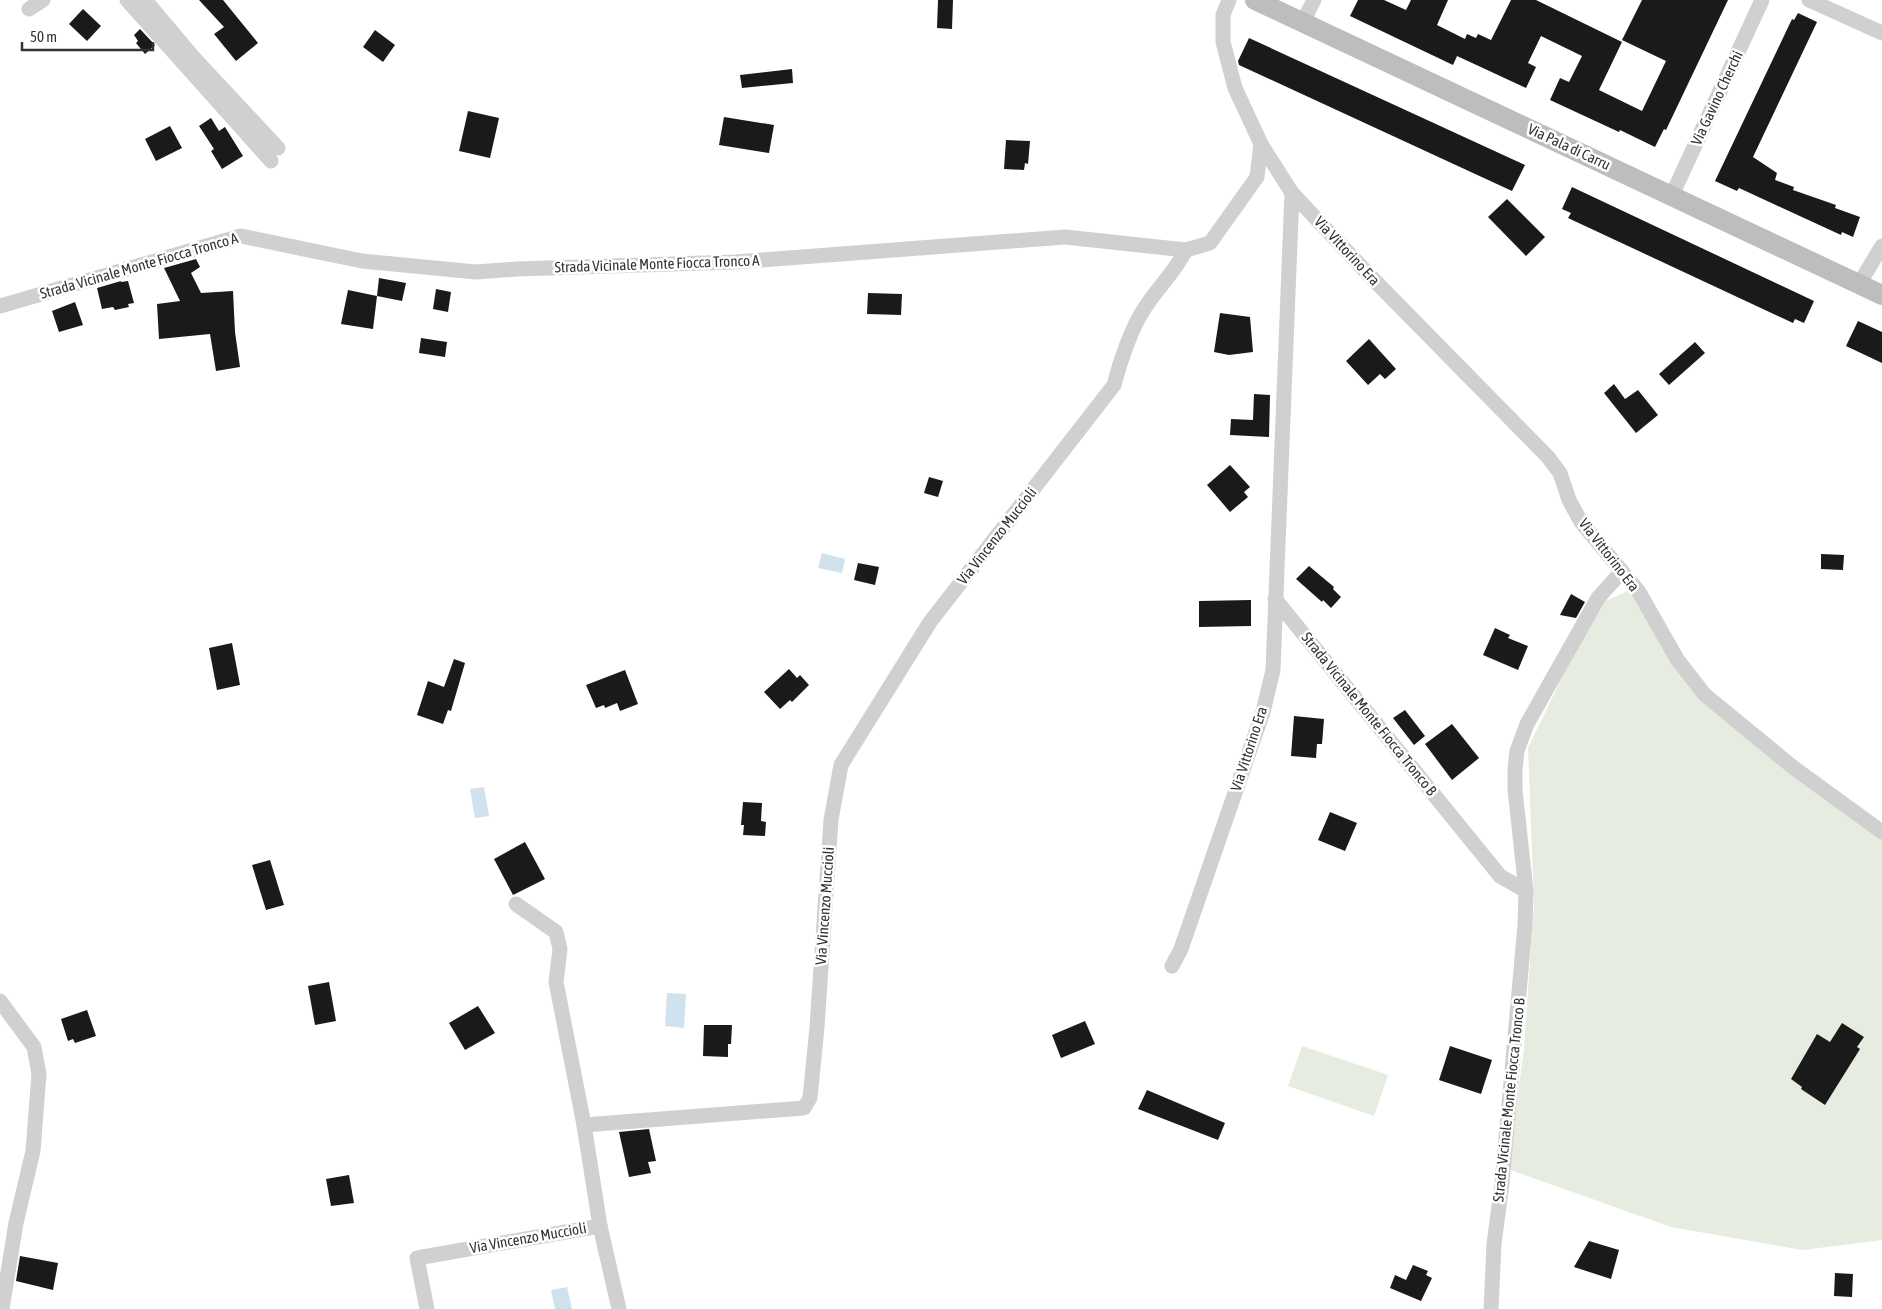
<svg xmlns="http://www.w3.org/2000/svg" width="1882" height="1309" font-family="'Asap Condensed',sans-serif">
<rect width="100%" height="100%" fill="#fff"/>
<!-- green -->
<g fill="#e6ecdf">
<polygon points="1632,589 1710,700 1882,828 1882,1240 1803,1250 1671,1227 1508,1169 1524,1048 1534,903 1528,748 1597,605"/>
<polygon points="1302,1046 1388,1075 1374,1116 1288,1086"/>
</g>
<!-- water -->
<g fill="#cfe2ee">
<polygon points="822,553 845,559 842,573 818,568"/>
<polygon points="484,787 489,816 475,818 470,789"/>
<polygon points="667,993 686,994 684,1028 665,1026"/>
<polygon points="567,1287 572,1309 555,1309 551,1290"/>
</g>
<!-- building -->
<g fill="#1a1a1a">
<polygon points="199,0 223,0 258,43 236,61 214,34 224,27"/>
<polygon points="938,0 953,0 952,29 937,28"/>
<polygon points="1358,0 1384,0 1406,10 1411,0 1448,0 1437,25 1465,39 1467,34 1476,38 1478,34 1491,40 1511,0 1536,0 1622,42 1599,90 1642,111 1666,61 1622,40 1642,0 1728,0 1666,130 1664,129 1655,147 1620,130 1619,132 1550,100 1560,78 1569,82 1582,56 1541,36 1528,63 1536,67 1526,88 1457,56 1453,65 1350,16"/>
<polygon points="83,9 101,26 87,41 69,24"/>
<polygon points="1798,13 1817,22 1753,157 1777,173 1775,180 1794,187 1793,190 1836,205 1835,208 1860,217 1853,237 1842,232 1841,235 1765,200 1739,188 1737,191 1715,181 1792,19 1794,20"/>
<polygon points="140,29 155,45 145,54 136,43 138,41 134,35"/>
<polygon points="375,30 395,45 383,62 363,47"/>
<polygon points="1249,38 1525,165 1512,191 1239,65 1238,61"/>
<polygon points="792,69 793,83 742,88 740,75"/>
<polygon points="468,111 499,118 490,158 459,151"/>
<polygon points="724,117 774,125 769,153 719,145"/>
<polygon points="211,118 219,131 225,127 243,156 222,169 211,151 214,149 199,126"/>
<polygon points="170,126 182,148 156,161 145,139"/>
<polygon points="1006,140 1030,141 1028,164 1025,163 1024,170 1004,169"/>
<polygon points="1572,187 1814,301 1804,323 1795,319 1793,323 1568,218 1571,213 1562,209"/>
<polygon points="1507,199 1545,237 1526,256 1488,217"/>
<polygon points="196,259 200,267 191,273 201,293 233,291 235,332 240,367 216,371 210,334 159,339 157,304 180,301 164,268"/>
<polygon points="379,278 406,283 402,301 377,296 373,329 341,324 348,290 377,296"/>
<polygon points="121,281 121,282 128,281 134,303 128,304 129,307 115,310 113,307 102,309 97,288"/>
<polygon points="436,289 451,292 448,312 433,309"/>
<polygon points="868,293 902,294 901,315 867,314"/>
<polygon points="75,302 83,325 59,332 52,311"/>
<polygon points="1220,313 1250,317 1253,352 1229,355 1214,352"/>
<polygon points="1858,321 1882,332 1882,363 1846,346"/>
<polygon points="421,338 447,342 445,357 419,353"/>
<polygon points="1369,339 1396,369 1385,379 1380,374 1368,385 1346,361"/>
<polygon points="1695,342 1705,353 1669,385 1659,374"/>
<polygon points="1614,384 1625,399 1638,390 1658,415 1636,433 1604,393"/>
<polygon points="1254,394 1270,395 1269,437 1230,435 1231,419 1253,420"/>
<polygon points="1230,465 1250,487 1244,492 1248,497 1230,512 1207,485"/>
<polygon points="929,477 943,481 938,497 924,493"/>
<polygon points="1821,554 1844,555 1843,570 1821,569"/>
<polygon points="858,563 879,567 875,585 854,580"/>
<polygon points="1309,566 1334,587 1333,589 1341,597 1331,608 1323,600 1322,602 1296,579"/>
<polygon points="1571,594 1585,602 1576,618 1560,615"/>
<polygon points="1251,600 1251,626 1199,627 1199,601"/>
<polygon points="1495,628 1510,635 1508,638 1528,646 1518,670 1483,655"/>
<polygon points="232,643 240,685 217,690 209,648"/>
<polygon points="454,659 465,663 451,711 448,710 443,724 417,715 428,681 444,687"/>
<polygon points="789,669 797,678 800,675 809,685 792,702 790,700 780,709 764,692"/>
<polygon points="625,670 638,704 620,711 617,703 605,708 604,705 596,708 586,685"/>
<polygon points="1405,710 1425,736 1414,745 1393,718"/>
<polygon points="1294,716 1324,719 1322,744 1317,744 1316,758 1291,756"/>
<polygon points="1452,724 1479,758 1452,780 1425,744"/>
<polygon points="743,802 762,803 761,821 766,822 765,836 743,835 744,825 741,825"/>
<polygon points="1330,812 1357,823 1345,851 1318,840"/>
<polygon points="525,842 545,879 513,895 494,859"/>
<polygon points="270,860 284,905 266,910 252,865"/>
<polygon points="329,982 336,1021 315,1025 308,986"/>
<polygon points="478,1006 495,1033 465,1050 449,1023"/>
<polygon points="87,1010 96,1036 75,1043 73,1039 68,1041 61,1019"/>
<polygon points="1085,1021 1095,1044 1061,1058 1052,1035"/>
<polygon points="1842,1023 1864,1037 1857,1047 1860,1049 1825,1105 1801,1089 1802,1087 1791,1079 1817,1034 1830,1042"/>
<polygon points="704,1025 732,1025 731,1044 728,1044 728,1057 703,1056"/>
<polygon points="1450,1046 1492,1060 1481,1094 1439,1080"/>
<polygon points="1147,1090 1225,1123 1218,1140 1138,1109"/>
<polygon points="649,1129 656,1161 648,1162 651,1173 629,1177 619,1132"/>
<polygon points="349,1175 354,1203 331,1206 326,1179"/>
<polygon points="1589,1241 1619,1250 1611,1279 1574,1267"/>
<polygon points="20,1256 58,1263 53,1290 16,1281"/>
<polygon points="1413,1265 1428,1271 1426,1275 1432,1278 1421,1301 1390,1288 1395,1275 1406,1280"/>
<polygon points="1835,1273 1853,1274 1852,1297 1834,1296"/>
</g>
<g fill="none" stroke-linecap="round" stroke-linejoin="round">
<!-- street -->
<g stroke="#d0d0d0" stroke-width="15">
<polyline points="127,0 271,161"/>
<polyline points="145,0 194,58 278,148"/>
<polyline points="1229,0 1223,15 1223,42 1235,88 1261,144 1292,193 1373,279 1548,457 1560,473 1569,500 1581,522 1639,592 1677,659 1705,695 1794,768 1882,832"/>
<polyline points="1809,0 1882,33"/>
<polyline points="29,9 43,0"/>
<polyline points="1303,22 1314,0"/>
<polyline points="1672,195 1762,0"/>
<polyline points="1859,284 1882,246"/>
<polyline points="0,306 241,236 362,261 476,272 517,269 735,262 1065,237 1186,250 1210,243 1257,177 1261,144"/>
<polyline points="1275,599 1500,876 1526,891"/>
<polyline points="516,904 556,932 560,949 556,982 584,1125"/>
<polyline points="1172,966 1181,949 1263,712 1273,670 1292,193"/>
<polyline points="0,1001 34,1047 39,1074 33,1151 16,1223 2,1309"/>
<polyline points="600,1226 619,1309"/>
<path d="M427,1309L417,1258L600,1226L584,1125L804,1108L810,1098L817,1027L831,820L841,765L930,622L1114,385C1120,361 1132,326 1146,306C1159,287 1175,271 1186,250"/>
<polyline points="1491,1309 1494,1244 1502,1183 1525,925 1526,891 1515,790 1515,769 1517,751 1527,724 1598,598 1622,571"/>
</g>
<!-- secondary -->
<polyline stroke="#bdbdbd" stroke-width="20" points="1255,0 1882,295"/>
</g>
<g text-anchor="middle" stroke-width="5" stroke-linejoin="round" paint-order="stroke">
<!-- street labels -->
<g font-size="15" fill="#333" stroke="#fff">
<text transform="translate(1717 98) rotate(-65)" y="5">Via Gavino Cherchi</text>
<text transform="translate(1569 147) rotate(25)" y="5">Via Pala di Carru</text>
<text transform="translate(1347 251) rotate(47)" y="5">Via Vittorino Era</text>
<text transform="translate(657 264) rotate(-2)" y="5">Strada Vicinale Monte Fiocca Tronco A</text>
<text transform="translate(139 266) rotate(-16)" y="5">Strada Vicinale Monte Fiocca Tronco A</text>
<text transform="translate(997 536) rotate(-52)" y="5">Via Vincenzo Muccioli</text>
<text transform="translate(1609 555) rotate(52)" y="5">Via Vittorino Era</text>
<text transform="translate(1369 714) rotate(51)" y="5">Strada Vicinale Monte Fiocca Tronco B</text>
<text transform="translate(1249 749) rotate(-72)" y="5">Via Vittorino Era</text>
<text transform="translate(825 906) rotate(-86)" y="5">Via Vincenzo Muccioli</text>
<text transform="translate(1509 1100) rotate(-84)" y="5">Strada Vicinale Monte Fiocca Tronco B</text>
<text transform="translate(528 1238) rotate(-10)" y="5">Via Vincenzo Muccioli</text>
</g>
</g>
<!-- scale -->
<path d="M22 42v8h131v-8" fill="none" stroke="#333333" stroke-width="2.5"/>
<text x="30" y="42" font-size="15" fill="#333333" stroke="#ffffff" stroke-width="4" paint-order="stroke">50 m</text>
</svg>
